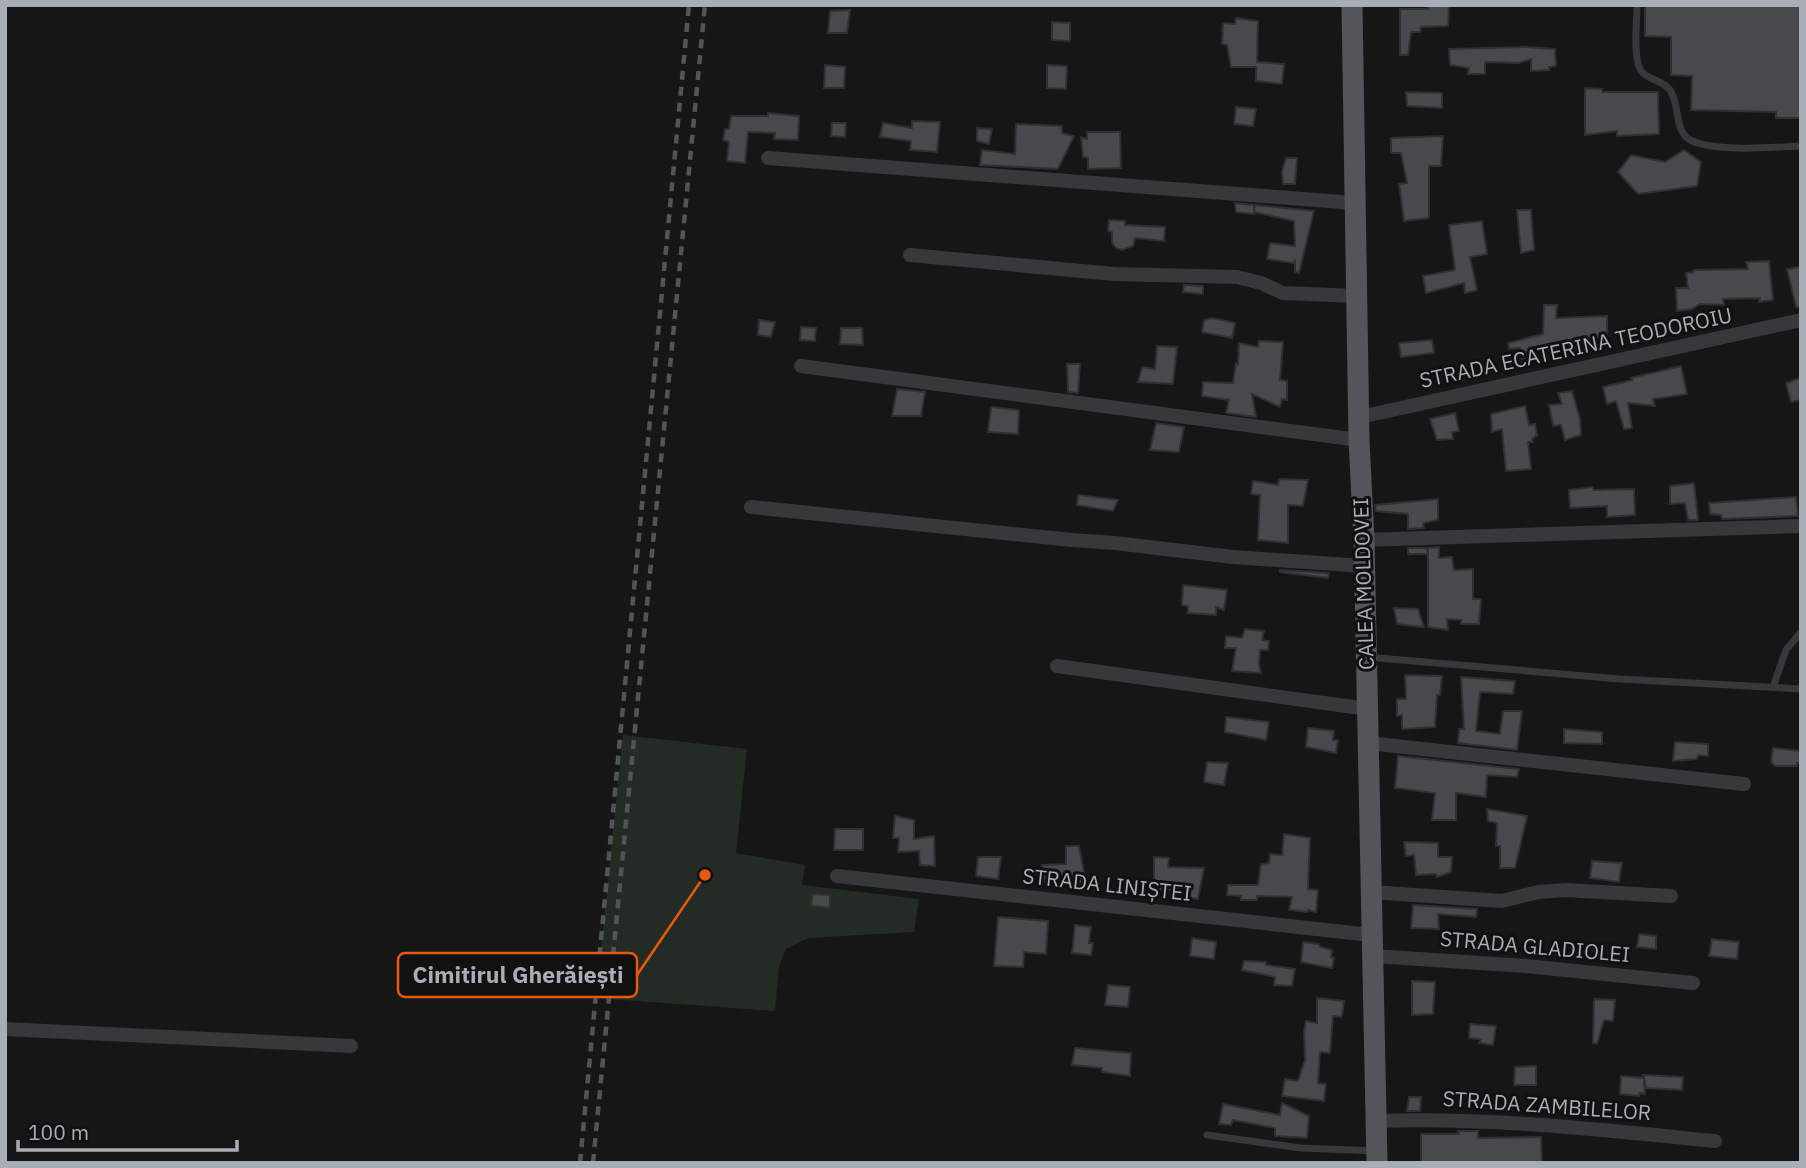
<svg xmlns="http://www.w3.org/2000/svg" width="1806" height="1168" font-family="'IBM Plex Sans',sans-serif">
<rect width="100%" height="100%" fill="#161617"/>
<!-- green -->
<polygon fill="#242b25" points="623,735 747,749 736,853 805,865 802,885 919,899 914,932 808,938 786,949 779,966 775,1011 596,998"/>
<!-- building -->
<g fill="#48494c" stroke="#303033" stroke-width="2">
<polygon points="1428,5 1449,5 1448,26 1421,27 1420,32 1411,32 1408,55 1400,55 1400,9 1428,9"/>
<polygon points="1645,5 1801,5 1801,118 1776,118 1776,112 1691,110 1692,76 1671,75 1671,37 1645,36"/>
<polygon points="850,10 847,33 828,33 830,11"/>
<polygon points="1236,18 1258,21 1257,62 1284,64 1282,84 1256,81 1256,67 1231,67 1227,45 1222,44 1223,23 1235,24"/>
<polygon points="1052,22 1070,23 1070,41 1052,40"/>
<polygon points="1527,47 1555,49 1556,66 1549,67 1549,70 1531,71 1531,59 1519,63 1485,62 1485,74 1468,74 1469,68 1450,65 1449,49"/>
<polygon points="825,65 845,67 844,88 824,88"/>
<polygon points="1047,65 1067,66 1066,89 1047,88"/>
<polygon points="1585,88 1602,89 1602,92 1658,92 1659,134 1617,136 1617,131 1585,135"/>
<polygon points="1406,92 1442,93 1442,108 1407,106"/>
<polygon points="1236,107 1256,109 1253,126 1234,124"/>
<polygon points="768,113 799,116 798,140 774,139 775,133 748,132 745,163 727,161 729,142 723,140 725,129 729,129 731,116 768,116"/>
<polygon points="912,121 940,122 937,152 910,150 911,141 880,137 883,123 912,128"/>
<polygon points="832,123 846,123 845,137 831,136"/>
<polygon points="1016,124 1062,126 1062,133 1074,136 1058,169 980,165 982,150 1015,154"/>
<polygon points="977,128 992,129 989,144 977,141"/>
<polygon points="1087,132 1120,132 1121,168 1088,169 1088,158 1083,157 1081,137 1087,139"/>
<polygon points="1443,136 1441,166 1429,166 1429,218 1404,221 1399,184 1407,183 1401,153 1391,153 1391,138"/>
<polygon points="1684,150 1701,162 1697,186 1638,194 1618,172 1631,155 1665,162"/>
<polygon points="1286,158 1297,158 1295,184 1283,184 1282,171"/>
<polygon points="1235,203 1254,205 1254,214 1236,212"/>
<polygon points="1255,205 1314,211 1299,273 1295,272 1295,261 1293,263 1267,259 1270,243 1295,246 1294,221 1254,212"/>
<polygon points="1517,210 1531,210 1534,250 1521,253"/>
<polygon points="1109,220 1125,221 1125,225 1165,227 1164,241 1135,238 1133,246 1122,250 1116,248 1112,243 1112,232 1108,231"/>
<polygon points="1482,221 1487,254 1470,257 1477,290 1465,293 1464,283 1426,293 1423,276 1455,270 1449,225"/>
<polygon points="1769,261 1773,300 1759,302 1760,298 1723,299 1724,305 1700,304 1692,309 1677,311 1676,288 1688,288 1686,273 1693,272 1694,270 1748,269 1746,262"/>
<polygon points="1801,267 1801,307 1796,307 1787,269"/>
<polygon points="1184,285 1203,286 1203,294 1183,292"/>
<polygon points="1544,305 1557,305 1556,318 1607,316 1607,338 1566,343 1566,345 1534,347 1537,355 1522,359 1520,348 1509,349 1508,343 1543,334"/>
<polygon points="1212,318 1235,323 1232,338 1202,332 1204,320"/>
<polygon points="759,320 775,322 771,337 758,335"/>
<polygon points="801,327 816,328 815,341 800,340"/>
<polygon points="841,328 862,328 863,345 840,344"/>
<polygon points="1432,340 1434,353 1401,357 1399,343"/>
<polygon points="1259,341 1283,342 1280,380 1287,381 1287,400 1282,399 1280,407 1252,394 1256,417 1226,413 1229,400 1202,396 1203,382 1233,383 1236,363 1238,364 1239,343 1258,347"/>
<polygon points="1157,346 1177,347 1173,384 1138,382 1142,367 1155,369"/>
<polygon points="1067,364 1080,364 1078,393 1068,392"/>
<polygon points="1681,366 1687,394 1653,399 1655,406 1628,403 1632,428 1624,429 1616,401 1607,404 1603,387 1632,380 1631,378"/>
<polygon points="1801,378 1801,400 1791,402 1786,383"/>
<polygon points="897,389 925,392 921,416 892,416"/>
<polygon points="1572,391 1580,419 1581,435 1565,440 1561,425 1553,426 1549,405 1562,404 1558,393"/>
<polygon points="1525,406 1529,425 1535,424 1537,435 1532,439 1533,442 1528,442 1531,469 1506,471 1502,429 1492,432 1491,414"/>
<polygon points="991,407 1019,410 1018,434 988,432"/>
<polygon points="1455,413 1459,431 1452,432 1453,439 1437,440 1430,419"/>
<polygon points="1156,423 1184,427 1179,452 1150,450"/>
<polygon points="1279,479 1308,480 1303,506 1288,505 1288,543 1258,540 1260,495 1251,494 1253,481 1278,485"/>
<polygon points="1694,483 1698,520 1688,520 1685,503 1670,504 1670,486"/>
<polygon points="1592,487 1594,490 1634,489 1635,515 1607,517 1607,506 1570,508 1569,490"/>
<polygon points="1078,495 1087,496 1118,500 1113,511 1077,505"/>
<polygon points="1796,497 1798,516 1722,519 1721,515 1710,514 1709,503"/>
<polygon points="1438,499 1438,520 1423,523 1424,528 1408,529 1408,514 1376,511 1375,505"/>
<polygon points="1439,547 1439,558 1452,557 1454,570 1473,569 1473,599 1481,599 1479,624 1461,624 1461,620 1447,619 1448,630 1428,627 1428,548"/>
<polygon points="1408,548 1427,548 1428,554 1408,554"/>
<polygon points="1280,570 1329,573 1328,578 1280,572"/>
<polygon points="1183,585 1227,590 1224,610 1216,607 1216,615 1188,613 1188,606 1182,605"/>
<polygon points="1394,608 1418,609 1424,627 1397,624"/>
<polygon points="1245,629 1264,631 1262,640 1269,641 1268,650 1260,650 1259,664 1261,673 1232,671 1236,648 1225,648 1226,636 1242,638"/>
<polygon points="1405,675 1442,676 1440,695 1437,695 1435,727 1402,729 1402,715 1397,716 1397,699 1406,699"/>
<polygon points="1461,677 1515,681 1513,694 1480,692 1476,731 1500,734 1503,711 1522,711 1517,750 1458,743 1459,729 1464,729"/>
<polygon points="1226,717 1269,722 1266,740 1225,732"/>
<polygon points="1308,728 1334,731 1333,740 1338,740 1336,753 1306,747"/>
<polygon points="1564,729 1602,732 1602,744 1564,743"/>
<polygon points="1675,742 1708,744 1708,756 1698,755 1697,759 1673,761"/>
<polygon points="1773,748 1801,751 1801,763 1797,763 1797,766 1775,766 1771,762"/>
<polygon points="1398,756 1519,769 1517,777 1487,775 1486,797 1456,793 1456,820 1432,820 1435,793 1395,788"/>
<polygon points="1207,762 1228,763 1224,785 1204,782"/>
<polygon points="1487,809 1527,816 1515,868 1500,868 1500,846 1496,846 1497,823 1488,821"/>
<polygon points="895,816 914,820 914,839 934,836 935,866 920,865 919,851 898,852 899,838 893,838"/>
<polygon points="835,829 863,829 863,850 834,850"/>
<polygon points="1284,834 1310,838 1308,889 1318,890 1316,912 1308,910 1307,912 1289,910 1292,897 1257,896 1257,900 1241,900 1241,896 1227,895 1228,885 1258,885 1261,864 1269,863 1270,854 1282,855"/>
<polygon points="1404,842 1438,843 1438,857 1452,857 1451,872 1437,877 1436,874 1416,875 1414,855 1406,856"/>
<polygon points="1066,846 1079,846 1086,883 1041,881 1042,865 1066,864"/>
<polygon points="978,857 1001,857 998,879 976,876"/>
<polygon points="1154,857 1169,858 1168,867 1204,868 1198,899 1187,898 1187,890 1154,892"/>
<polygon points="1592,861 1622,863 1619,882 1590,878"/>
<polygon points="812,894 830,895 830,908 811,906"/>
<polygon points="1413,905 1477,909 1476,917 1438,914 1439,929 1411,928"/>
<polygon points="998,917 1048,921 1046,954 1024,952 1023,967 994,966"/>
<polygon points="1075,925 1091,927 1089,943 1093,943 1091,955 1072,953"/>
<polygon points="1639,934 1656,936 1656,949 1637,947"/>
<polygon points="1192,938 1216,942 1214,959 1190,956"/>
<polygon points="1712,939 1739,942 1737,959 1709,956"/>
<polygon points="1303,942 1319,944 1320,947 1332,950 1331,957 1334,958 1332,968 1301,962"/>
<polygon points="1244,961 1266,962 1266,965 1295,969 1292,986 1274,985 1275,977 1242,970"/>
<polygon points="1412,981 1435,982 1433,1014 1412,1015"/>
<polygon points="1108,985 1130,987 1128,1007 1105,1005"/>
<polygon points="1317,998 1344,1001 1342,1017 1333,1016 1330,1053 1320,1052 1318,1083 1326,1084 1324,1101 1282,1096 1285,1079 1298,1081 1305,1060 1304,1032 1306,1021 1317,1023"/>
<polygon points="1594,999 1615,1000 1613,1021 1604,1020 1597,1044 1593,1043"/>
<polygon points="1470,1024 1496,1026 1493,1045 1479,1043 1481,1039 1469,1038"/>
<polygon points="1075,1048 1131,1053 1130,1076 1102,1072 1102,1068 1072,1065"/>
<polygon points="1536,1066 1536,1085 1514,1085 1515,1067"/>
<polygon points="1643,1075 1683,1077 1682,1090 1646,1088"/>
<polygon points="1621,1076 1644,1078 1645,1094 1640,1093 1639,1096 1620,1094"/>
<polygon points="1409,1097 1421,1097 1420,1111 1407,1111"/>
<polygon points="1282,1103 1309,1116 1307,1138 1275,1136 1275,1128 1233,1120 1231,1125 1219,1124 1223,1104 1280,1115"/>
<polygon points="1458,1131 1478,1131 1478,1138 1541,1137 1542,1163 1421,1163 1421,1134 1459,1134"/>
</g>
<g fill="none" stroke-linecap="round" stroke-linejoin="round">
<!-- service -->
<g stroke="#37383c" stroke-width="7">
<path d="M1637,5C1637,20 1632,64 1643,73C1650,80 1663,81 1670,90C1679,103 1675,124 1685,136C1702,154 1776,147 1801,146"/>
<polyline points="1367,657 1620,679 1801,689"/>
<polyline points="1773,687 1786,650 1801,632"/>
<polyline points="1207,1135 1301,1148 1376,1151"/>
</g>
<!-- minor -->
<g stroke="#37383c" stroke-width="14">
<polyline points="768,158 1355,203"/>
<polyline points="910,255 1114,274 1237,277 1261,283 1283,293 1357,296"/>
<polyline points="801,366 1359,440"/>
<polyline points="1360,417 1801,320"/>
<polyline points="751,507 1072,540 1115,543 1233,557 1364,566"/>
<polyline points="1364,540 1801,526"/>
<polyline points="1057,666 1368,709"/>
<polyline points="1368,743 1744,784"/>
<polyline points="837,876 1371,935"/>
<polyline points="1371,892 1502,901 1538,892 1566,890 1671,896"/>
<polyline points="1373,956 1526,966 1693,983"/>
<polyline points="5,1029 351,1046"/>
<path d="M1376,1121C1490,1117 1602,1130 1715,1141"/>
</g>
<!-- primary -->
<polyline stroke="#53555a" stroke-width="21" points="1352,5 1359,440 1364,540 1377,1163"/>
<!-- rail -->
<g stroke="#525458" stroke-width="4.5" stroke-dasharray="9 7" stroke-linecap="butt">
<polyline points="580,1163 689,5"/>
<polyline points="593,1163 705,5"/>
</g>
</g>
<g text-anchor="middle" stroke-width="6" stroke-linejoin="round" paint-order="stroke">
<!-- street labels -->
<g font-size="21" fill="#a9adb6" stroke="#111112">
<text transform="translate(1576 348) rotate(-12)" y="7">STRADA ECATERINA TEODOROIU</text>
<text transform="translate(1364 584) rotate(-92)" y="7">CALEA MOLDOVEI</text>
<text transform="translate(1107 885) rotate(6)" y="7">STRADA LINIȘTEI</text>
<text transform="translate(1535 947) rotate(5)" y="7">STRADA GLADIOLEI</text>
<text transform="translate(1547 1106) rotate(4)" y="7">STRADA ZAMBILELOR</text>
</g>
</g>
<!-- callouts -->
<path fill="none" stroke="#e8590c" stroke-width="2.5" d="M705 875L637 975"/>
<circle fill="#e8590c" stroke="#111112" stroke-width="2.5" cx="705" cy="875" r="7"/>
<rect fill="#111112" stroke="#e8590c" stroke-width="2.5" x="398" y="953" width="239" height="44" rx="7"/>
<g font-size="23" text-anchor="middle" font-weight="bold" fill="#a9adb6">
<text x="518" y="983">Cimitirul Gherăiești</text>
</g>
<!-- border -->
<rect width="1806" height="1168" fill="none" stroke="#a9adb6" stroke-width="14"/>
<!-- scale -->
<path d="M18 1140v10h219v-10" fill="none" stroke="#a9adb6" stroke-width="3.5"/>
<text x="28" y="1140" font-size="21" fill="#a9adb6" stroke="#111112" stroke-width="5" paint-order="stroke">100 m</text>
</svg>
